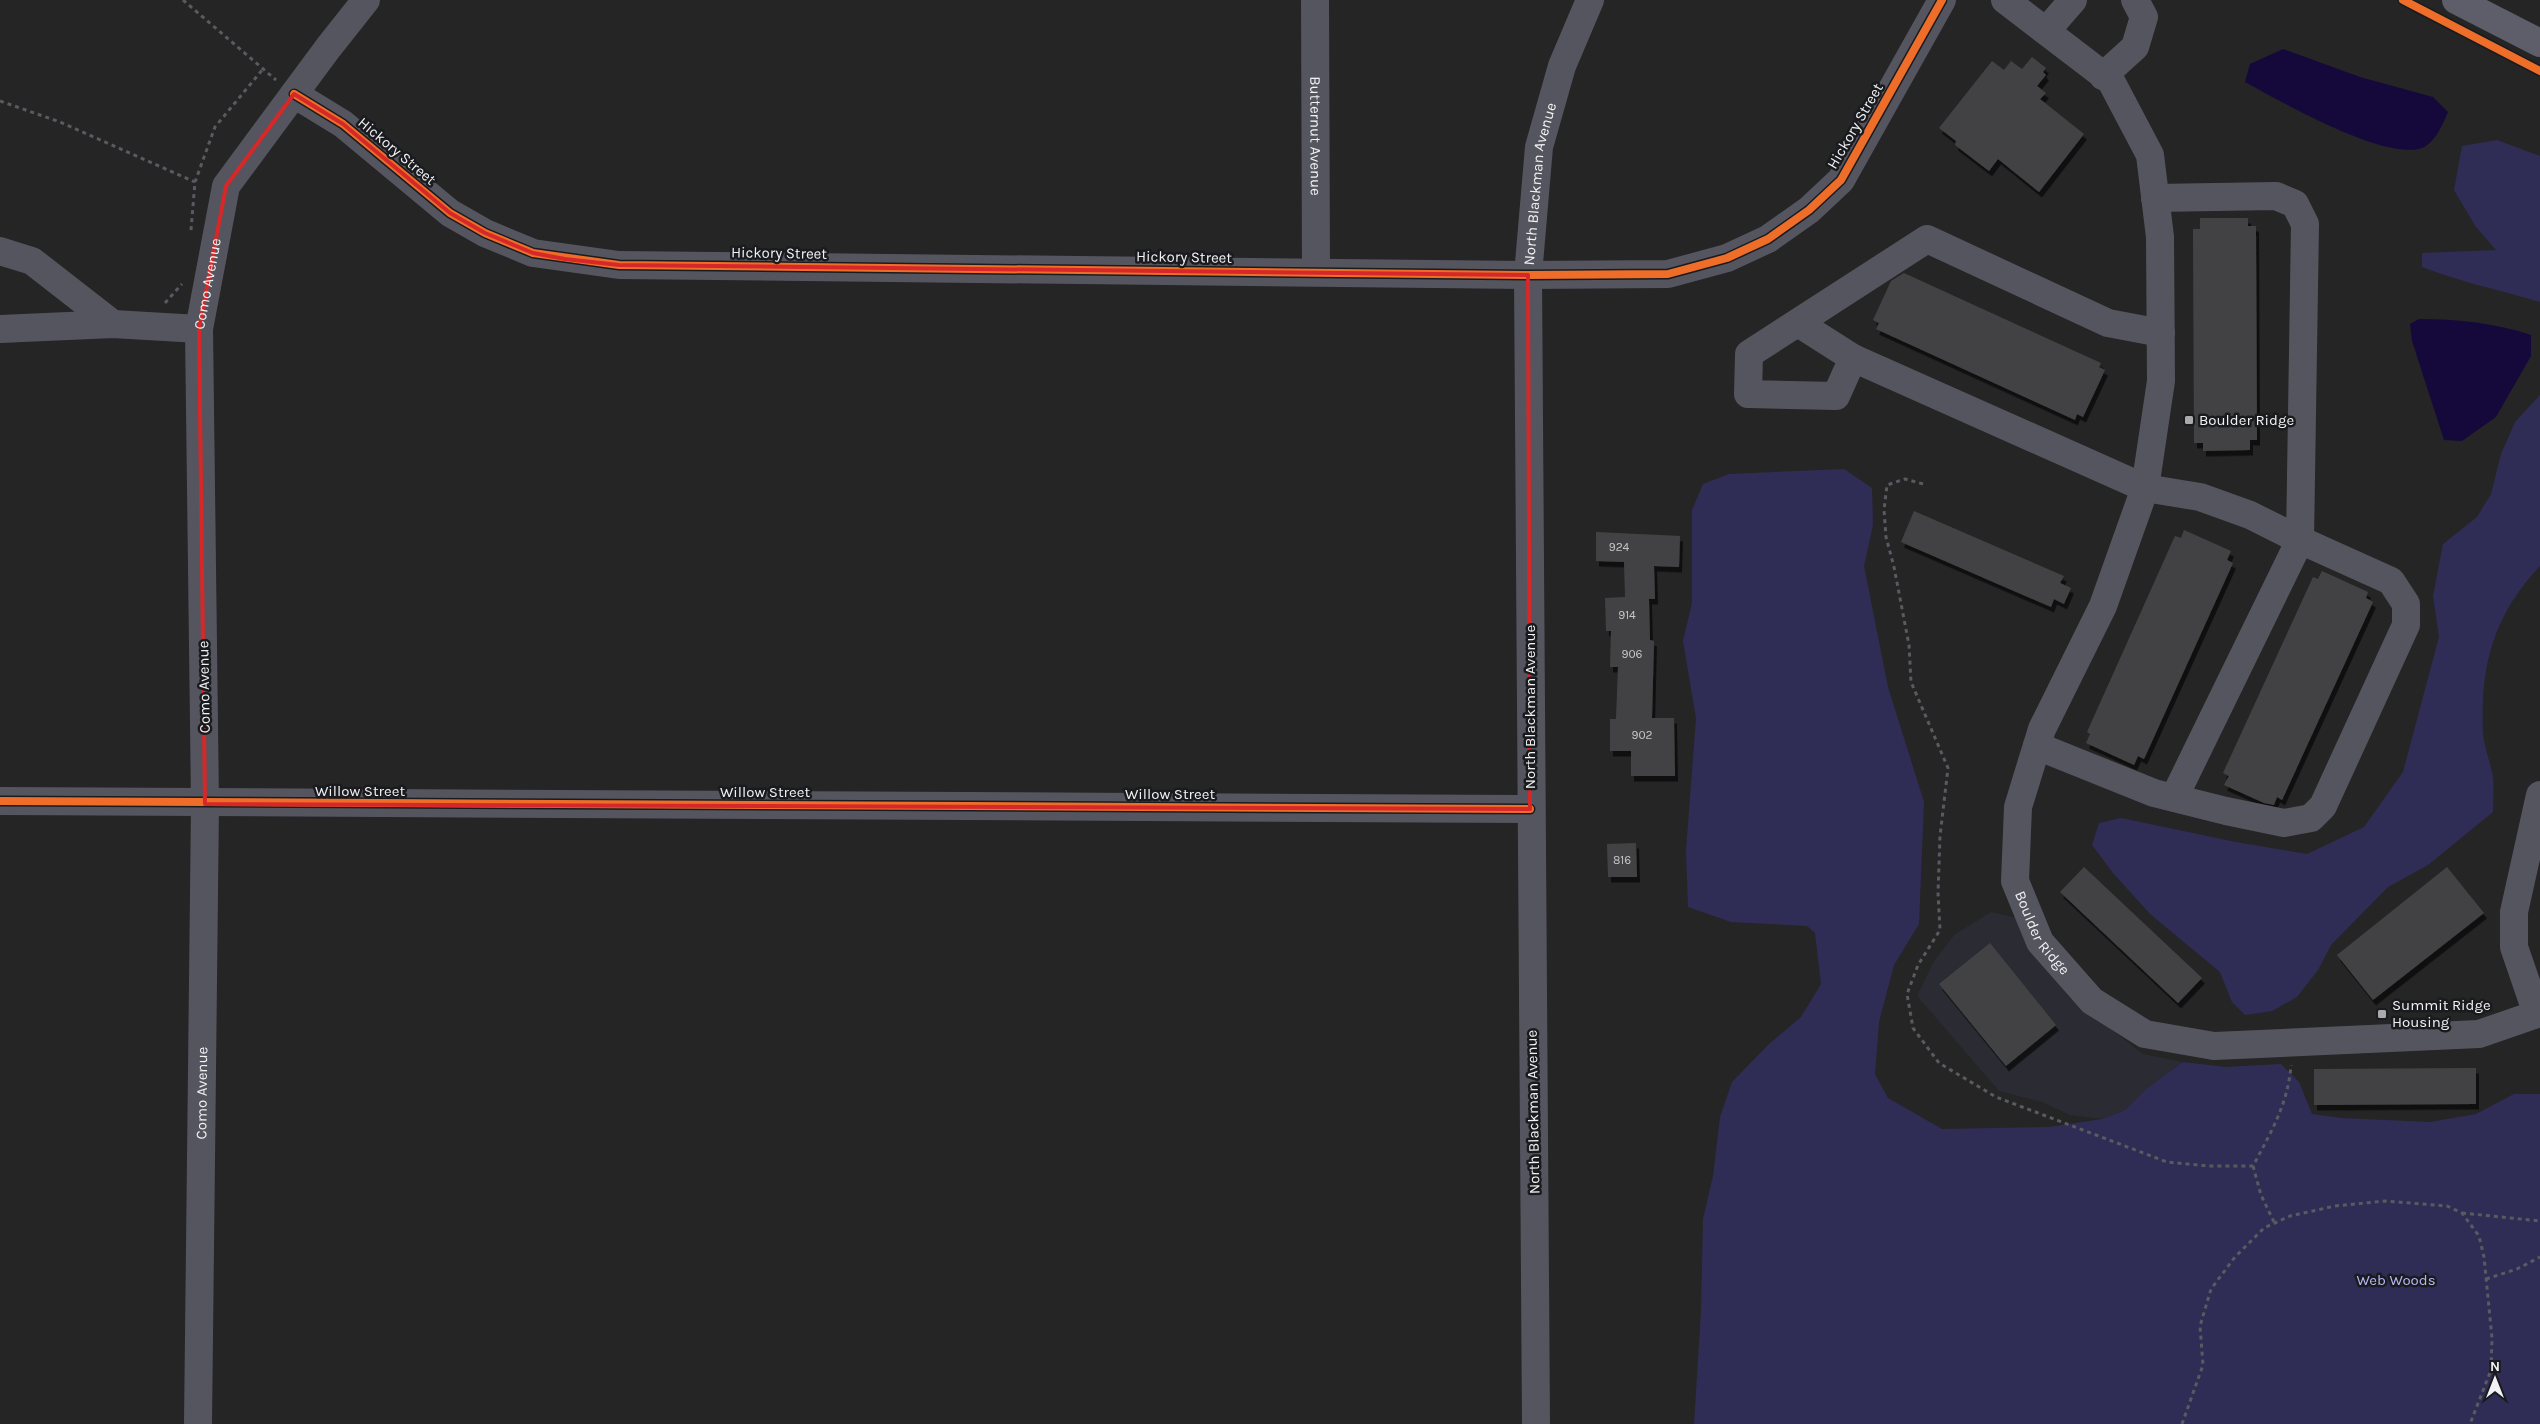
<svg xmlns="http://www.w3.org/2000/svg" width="2540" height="1424" font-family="Karla,sans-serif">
<defs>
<filter id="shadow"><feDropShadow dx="3" dy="5.5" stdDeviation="0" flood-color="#0009"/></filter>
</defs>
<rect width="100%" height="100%" fill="#252526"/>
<!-- built -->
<polygon fill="#2a2b33" points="1991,912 2017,918 2039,957 2069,997 2143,1054 2183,1062 2146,1089 2125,1110 2102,1119 2070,1115 2042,1102 1999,1091 1917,996 1934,961 1954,935"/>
<!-- green -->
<g fill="#2f2d55">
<path d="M2497,140L2540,156V302C2500,290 2460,282 2422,267V253L2496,250L2476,227L2454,190L2462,146Z"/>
<path d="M2540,395V566C2493,616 2480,666 2483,733C2484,748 2491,763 2493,778C2494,789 2493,801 2493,812L2428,865L2388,887L2331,945L2318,970L2297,997L2272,1011L2245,1015L2232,1002L2220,972L2150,914L2113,873L2092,845L2099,823L2121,818L2236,842L2307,854L2364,827L2403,772L2439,637L2433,596L2443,544L2477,517L2491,494L2501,454L2515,422Z"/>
<polygon points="1844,469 1872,488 1873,525 1864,566 1888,687 1924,802 1919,924 1894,965 1879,1022 1875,1074 1888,1098 1942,1129 2049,1127 2102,1119 2125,1110 2146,1089 2183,1062 2226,1067 2281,1064 2299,1082 2312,1114 2341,1118 2430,1122 2476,1114 2514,1094 2540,1094 2540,1424 1694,1424 1701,1311 1703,1219 1713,1176 1720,1117 1732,1082 1769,1044 1801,1017 1821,984 1815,933 1807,926 1731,922 1688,907 1686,850 1696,718 1683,641 1692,603 1692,510 1703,484 1729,474"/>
</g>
<!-- water -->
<g fill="#15093c">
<path d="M2283,49L2360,77L2433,97L2448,112C2443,124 2435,143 2422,148C2384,161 2280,101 2245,82L2250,64Z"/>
<path d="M2419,319C2457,319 2495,323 2531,335V356L2496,417L2462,441L2444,440L2412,341L2410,324Z"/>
</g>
<!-- building -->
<g fill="#434344" filter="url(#shadow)">
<polygon points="2032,57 2046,68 2043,72 2046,75 2037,86 2046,93 2040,99 2084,134 2039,192 1998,159 1989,171 1955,145 1956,141 1939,128 1992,61 2004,70 2011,61 2022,69"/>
<polygon points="2200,218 2248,218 2248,226 2256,226 2257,440 2250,440 2250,450 2203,451 2203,443 2194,443 2193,229 2200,229"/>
<polygon points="1904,273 2101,363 2099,367 2105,370 2083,417 2077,414 2075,420 1876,329 1879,323 1873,320 1891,281"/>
<polygon points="1914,511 2064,576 2060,583 2071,588 2064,604 2054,599 2051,607 1901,542"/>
<polygon points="2184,530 2231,551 2227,560 2233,563 2144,759 2138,756 2134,765 2086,743 2090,734 2087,732 2175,536 2181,538"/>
<polygon points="1596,532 1680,536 1679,567 1654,566 1655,599 1649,599 1650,640 1654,641 1652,718 1674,718 1675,776 1631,776 1631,751 1610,751 1610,719 1616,719 1618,667 1610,667 1611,631 1606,631 1605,598 1625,597 1624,562 1596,561"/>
<polygon points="2322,571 2368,592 2366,598 2373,602 2282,800 2277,797 2274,805 2264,803 2224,785 2229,776 2223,773 2313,577 2318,579"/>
<polygon points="1636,843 1637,877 1608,877 1607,844"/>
<polygon points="2084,867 2202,978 2178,1003 2060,892"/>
<polygon points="2447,867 2484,913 2373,1000 2337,955"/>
<polygon points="1990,943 2056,1025 2006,1066 1939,984"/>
<polygon points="2476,1068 2476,1104 2314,1105 2314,1069"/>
</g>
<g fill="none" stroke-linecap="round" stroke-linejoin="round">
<!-- path -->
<g stroke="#5a5a61" stroke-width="3" stroke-dasharray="4 4" stroke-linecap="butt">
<polyline points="183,0 276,80"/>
<polyline points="0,101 60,122 195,182"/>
<polyline points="191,230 195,182 215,127 263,69"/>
<polyline points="165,303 182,284"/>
<path d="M1923,484L1905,479L1887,485L1884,510L1886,537L1894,567L1909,645L1911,682L1948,768L1940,836L1938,893L1940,930L1918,965L1907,994L1913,1028L1939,1063L1996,1097L2167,1162L2208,1166H2253C2271,1132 2288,1104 2291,1065"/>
<polyline points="2253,1166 2261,1195 2275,1224"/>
<polyline points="2462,1213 2540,1221"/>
<polyline points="2486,1279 2517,1269 2540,1257"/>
<polyline points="2182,1424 2203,1365 2200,1326 2211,1289 2235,1257 2264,1228 2290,1216 2335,1206 2385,1201 2447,1206 2462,1213 2479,1236 2484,1257 2492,1338 2491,1370 2470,1424"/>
</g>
<!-- minor -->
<g stroke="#55555f" stroke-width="28">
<path id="s1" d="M1315,0L1316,272"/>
<path id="s2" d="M2005,0L2111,81L2150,155L2160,237L2161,381L2145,488L2103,606L2042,729L2018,807L2015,881L2040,942L2092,1001L2145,1034L2214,1046L2479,1034L2540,1013"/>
<polyline points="2046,31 2073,0"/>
<polyline points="2103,76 2135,47 2144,17 2135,0"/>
<polyline points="294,94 343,124 450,213 485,233 533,253 619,265 1528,275 1668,274 1727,258 1768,239 1809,210 1841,180 1942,0"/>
<polyline points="0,251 32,261 113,324"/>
<polyline points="1798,323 1853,358 1836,396 1748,394 1749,354 1927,239 2108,323 2161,333"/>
<polyline points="0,329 113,324 199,329"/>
<polyline points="1853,358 2145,488 2200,497 2250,515 2300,540 2305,224 2295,204 2276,196 2155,198"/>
<polyline points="2037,746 2154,793 2226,811 2284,823 2311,818 2323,806 2406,625 2406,604 2391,581 2300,540 2174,798"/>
<polyline points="0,801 1530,809"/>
<polyline points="2537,1014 2514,947 2514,912 2540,795"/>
<path id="s3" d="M198,1424L205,804L199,329L226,186L328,48L366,0"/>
<path id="s4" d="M1536,1424L1528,275L1539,147L1562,66L1590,0"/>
</g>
<!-- major -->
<polyline stroke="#5e5e6a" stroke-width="28" points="2456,0 2540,43"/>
<!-- cycleway casing -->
<g stroke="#1a1b1e" stroke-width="11">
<g id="cycleway">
<polyline points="2403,0 2540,71"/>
<polyline points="294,94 343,124 450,213 485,233 533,253 619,265 1528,275 1668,274 1727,258 1768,239 1809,210 1841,180 1942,0"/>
<polyline points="0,801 1530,809"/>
</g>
</g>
<!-- cycleway -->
<use href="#cycleway" stroke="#ee6e29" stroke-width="8"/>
</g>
<!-- marked area -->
<path fill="none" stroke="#d62828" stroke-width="4" stroke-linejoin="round" d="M294,94L343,124L450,213L485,233L533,253L565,259L619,265L1528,275L1530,809L205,804L199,329L226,186Z"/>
<!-- markers -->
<g fill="#aaaaad" stroke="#1a1b1e" stroke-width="2">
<rect x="2184" y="415" width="10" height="10" rx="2.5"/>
<rect x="2377" y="1009" width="10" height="10" rx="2.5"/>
</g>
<g text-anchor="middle" stroke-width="5" stroke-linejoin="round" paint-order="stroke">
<!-- number labels -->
<g font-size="12" fill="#c6c6c9">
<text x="1619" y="551">924</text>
<text x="1627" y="619">914</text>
<text x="1632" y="658">906</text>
<text x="1642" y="739">902</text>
<text x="1622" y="864">816</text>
</g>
<!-- street labels -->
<g font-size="15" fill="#f2f2f5" stroke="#1a1b1e">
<text transform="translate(1855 126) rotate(-60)" y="5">Hickory Street</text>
<text dy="5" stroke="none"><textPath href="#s1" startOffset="136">Butternut Avenue</textPath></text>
<text transform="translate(397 151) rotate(40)" y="5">Hickory Street</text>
<text dy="5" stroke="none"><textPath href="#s4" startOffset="1241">North Blackman Avenue</textPath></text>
<text transform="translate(779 253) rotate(1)" y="5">Hickory Street</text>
<text transform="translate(1184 257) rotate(1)" y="5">Hickory Street</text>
<text dy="5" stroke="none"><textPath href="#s3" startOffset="1141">Como Avenue</textPath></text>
<text transform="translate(204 687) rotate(-91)" y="5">Como Avenue</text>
<text transform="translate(1530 707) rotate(-90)" y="5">North Blackman Avenue</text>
<text x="360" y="796">Willow Street</text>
<text x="765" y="797">Willow Street</text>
<text x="1170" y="799">Willow Street</text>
<text dy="5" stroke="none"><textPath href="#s2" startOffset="1029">Boulder Ridge</textPath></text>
<text dy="5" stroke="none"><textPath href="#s3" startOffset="331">Como Avenue</textPath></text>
<text transform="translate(1533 1112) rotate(-91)" y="5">North Blackman Avenue</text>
</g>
<!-- poi labels -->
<g font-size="15" fill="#f2f2f5" stroke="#1a1b1e" text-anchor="start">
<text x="2199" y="425">Boulder Ridge</text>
<text x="2392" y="1010">Summit Ridge<tspan x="2392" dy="17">Housing</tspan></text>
</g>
<!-- park labels -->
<g font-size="15" fill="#b6b7f8" stroke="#1a1b1e">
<text x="2396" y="1285">Web Woods</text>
</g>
</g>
<!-- north arrow -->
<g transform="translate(2495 1379)" stroke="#1a1b1e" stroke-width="4" paint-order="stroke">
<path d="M0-4L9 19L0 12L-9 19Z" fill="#f2f2f5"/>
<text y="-8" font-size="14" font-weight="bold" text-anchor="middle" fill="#f2f2f5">N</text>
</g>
</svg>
